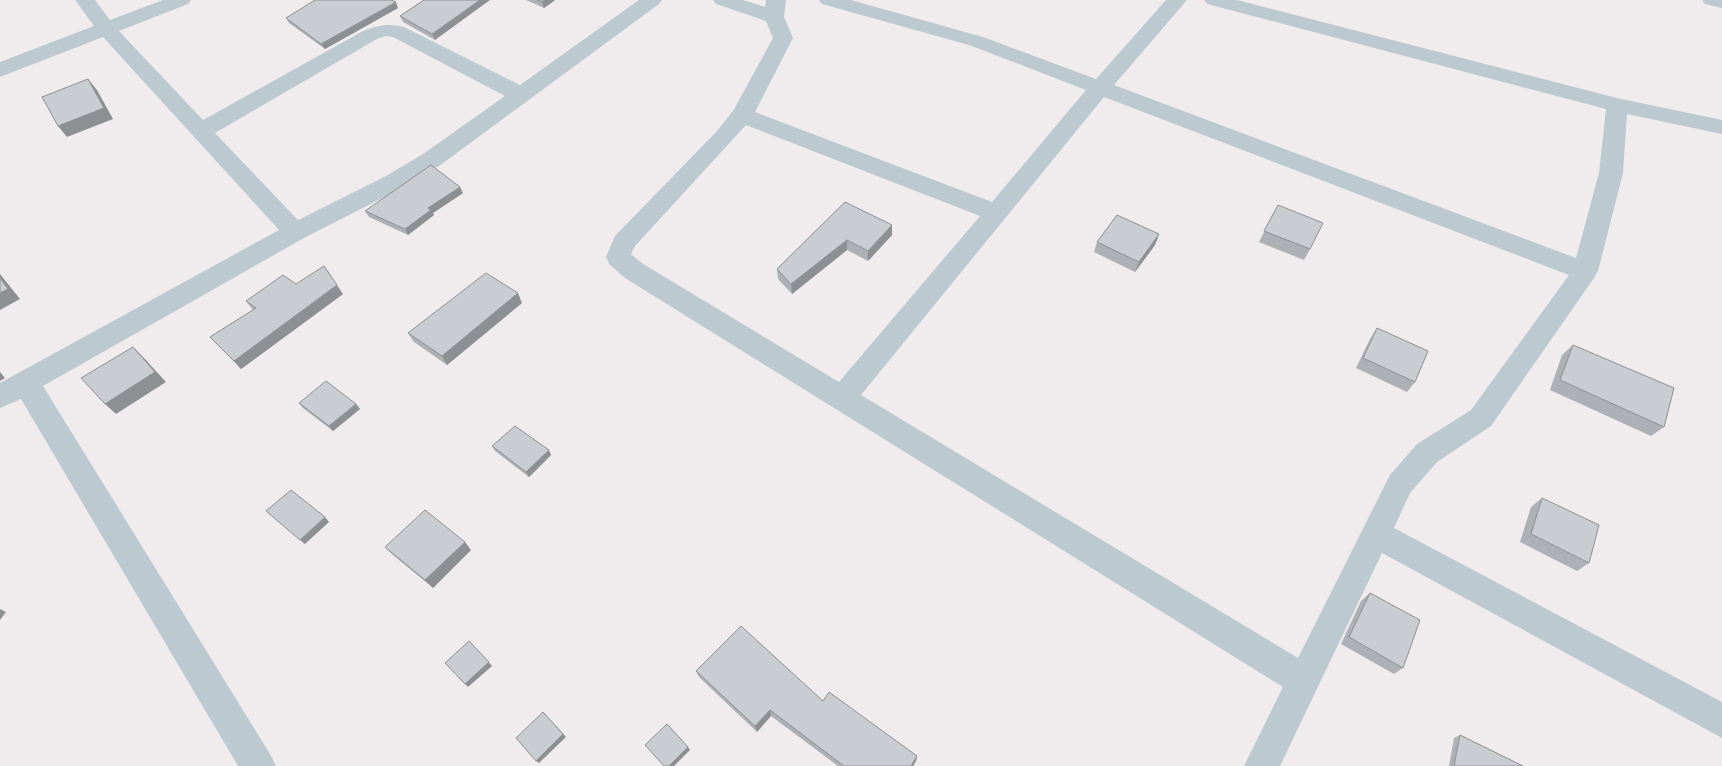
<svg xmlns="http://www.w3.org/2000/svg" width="1722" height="766" font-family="Jost,sans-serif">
<rect width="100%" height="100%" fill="#f0eced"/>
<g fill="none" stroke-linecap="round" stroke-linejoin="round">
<!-- minor -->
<g fill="#bcc9d0" fill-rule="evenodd">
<path d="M75,0H95L110,20L163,0H191L188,4L119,31L203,120L363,31C378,25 389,23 404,27L520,85L639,0H662L659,4L439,166L402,188L304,238L43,386L270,754L276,766H238L21,399L0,408V383L279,230L103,37L0,77V62L94,26ZM386,36L393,37L505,96L423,154L386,176L298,220L215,133L377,39Z"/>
<path d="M713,0H743L765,7L766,0H786L784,17L793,38L755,112L992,202L1086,90L969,45L822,4L819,0H851L983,37L1096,79L1166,0H1187L1114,85L1576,258L1599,173L1606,109L1207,4L1204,0H1237L1617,98L1722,120V134L1627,114L1623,173L1598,271L1594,278L1491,426L1437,462L1410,493L1394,528L1722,702V738L1382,553L1280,766H1244L1283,687L625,278L609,264L606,257L615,236L717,131L733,111L773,38L766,21L716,4ZM1104,97L1569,275L1471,410L1417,444L1390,475L1298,658L861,395ZM746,125L980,216L839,382L643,264L631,254L635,246Z"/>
<polygon points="1702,0 1722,0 1722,8 1705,4"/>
</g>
</g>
<!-- wall -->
<g fill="#adb0b5">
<polygon points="424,0 435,40 403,22 400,16"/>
<polygon points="526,0 555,0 544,8"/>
<polygon points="398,8 325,49 289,23 286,18"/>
<polygon points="463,193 433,213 434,215 408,235 369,217 365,211"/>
<polygon points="845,202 892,235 868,261 847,250 792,294 778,279 777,269"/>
<polygon points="1278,205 1310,249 1304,260 1259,242"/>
<polygon points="1159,234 1155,245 1135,272 1094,252 1097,242"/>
<polygon points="296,284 343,294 241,369 210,337 253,310 246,301"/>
<polygon points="522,303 447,365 414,342 408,333"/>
<polygon points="1377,328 1415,382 1407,392 1356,368 1370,339"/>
<polygon points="1573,345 1664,427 1651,436 1550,390 1562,355"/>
<polygon points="299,403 356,404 360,409 333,431 303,408"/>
<polygon points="492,446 551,455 529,477 495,451"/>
<polygon points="1542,498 1589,563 1577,571 1520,542 1531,507"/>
<polygon points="385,547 471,550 433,588 393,555"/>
<polygon points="1370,593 1403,668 1394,674 1341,644 1361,601"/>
<polygon points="696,671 823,701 917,756 916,761 913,766 838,766 771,716 757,732 699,677"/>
<polygon points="1460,735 1523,766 1449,766 1454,738"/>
</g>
<!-- shaded-wall -->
<g fill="#8d9093">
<polygon points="480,0 490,0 435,40 432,34"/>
<polygon points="545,0 555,0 544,8 542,2"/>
<polygon points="396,2 398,8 325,49 321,44"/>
<polygon points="88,79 97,90 113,119 67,137 58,126"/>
<polygon points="460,187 463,193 433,213 434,215 408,235 405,229 428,208"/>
<polygon points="892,225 892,235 868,261 868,251"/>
<polygon points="1159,234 1155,245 1135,272 1139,262"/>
<polygon points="847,240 847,250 792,294 791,284"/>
<polygon points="324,266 343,294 241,369 234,361"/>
<polygon points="0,274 20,299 0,310"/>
<polygon points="518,293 522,303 447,365 442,356"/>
<polygon points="133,347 143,357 166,382 116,414 105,404"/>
<polygon points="0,372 5,378 0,381"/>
<polygon points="356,404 360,409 333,431 329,426"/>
<polygon points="549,450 551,455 529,477 526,472"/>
<polygon points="325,517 329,522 305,544 300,540"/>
<polygon points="465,542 471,550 433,588 425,580"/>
<polygon points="0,609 6,612 0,620"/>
<polygon points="469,641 492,666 468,687 465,684"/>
<polygon points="770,710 771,716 757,732 755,726"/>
<polygon points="543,712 566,737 539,763 536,761"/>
<polygon points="688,747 690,750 674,766 669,766"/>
<polygon points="917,756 916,761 913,766 911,766"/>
</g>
<!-- building -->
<g fill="#c9cdd2" stroke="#8d9093">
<polygon points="315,0 391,0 396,2 321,44 286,18"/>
<polygon points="424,0 480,0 432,34 400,16"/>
<polygon points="537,0 545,0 542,2"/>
<polygon points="88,79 104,108 58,126 42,97"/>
<polygon points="431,165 460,187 428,208 431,210 405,229 365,211"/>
<polygon points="845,202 892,225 868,251 847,240 791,284 777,269"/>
<polygon points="1278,205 1323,223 1310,249 1264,231"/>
<polygon points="1117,215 1159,234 1139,262 1097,242"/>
<polygon points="324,266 337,285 234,361 210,337 256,308 246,301 283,275 296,284"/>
<polygon points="486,273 518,293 442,356 408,333"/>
<polygon points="0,278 8,289 0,293"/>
<polygon points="1377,328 1428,351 1415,382 1363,358"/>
<polygon points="1573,345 1674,388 1664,427 1560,380"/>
<polygon points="133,347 155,372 105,404 81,378"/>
<polygon points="326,381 356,404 329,426 299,403"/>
<polygon points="515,426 549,450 526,472 492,446"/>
<polygon points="291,490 325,517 300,540 266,511"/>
<polygon points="1542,498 1599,525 1589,563 1531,534"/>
<polygon points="425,510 465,542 425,580 385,547"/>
<polygon points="1370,593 1420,620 1403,668 1349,637"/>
<polygon points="741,626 823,701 829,692 917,756 911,766 844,766 770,710 755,726 696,671"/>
<polygon points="469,641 489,662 465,684 445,663"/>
<polygon points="543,712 563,734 536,761 516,738"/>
<polygon points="667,724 688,747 669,766 664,766 645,745"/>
<polygon points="1460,735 1523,766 1454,766"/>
</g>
</svg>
